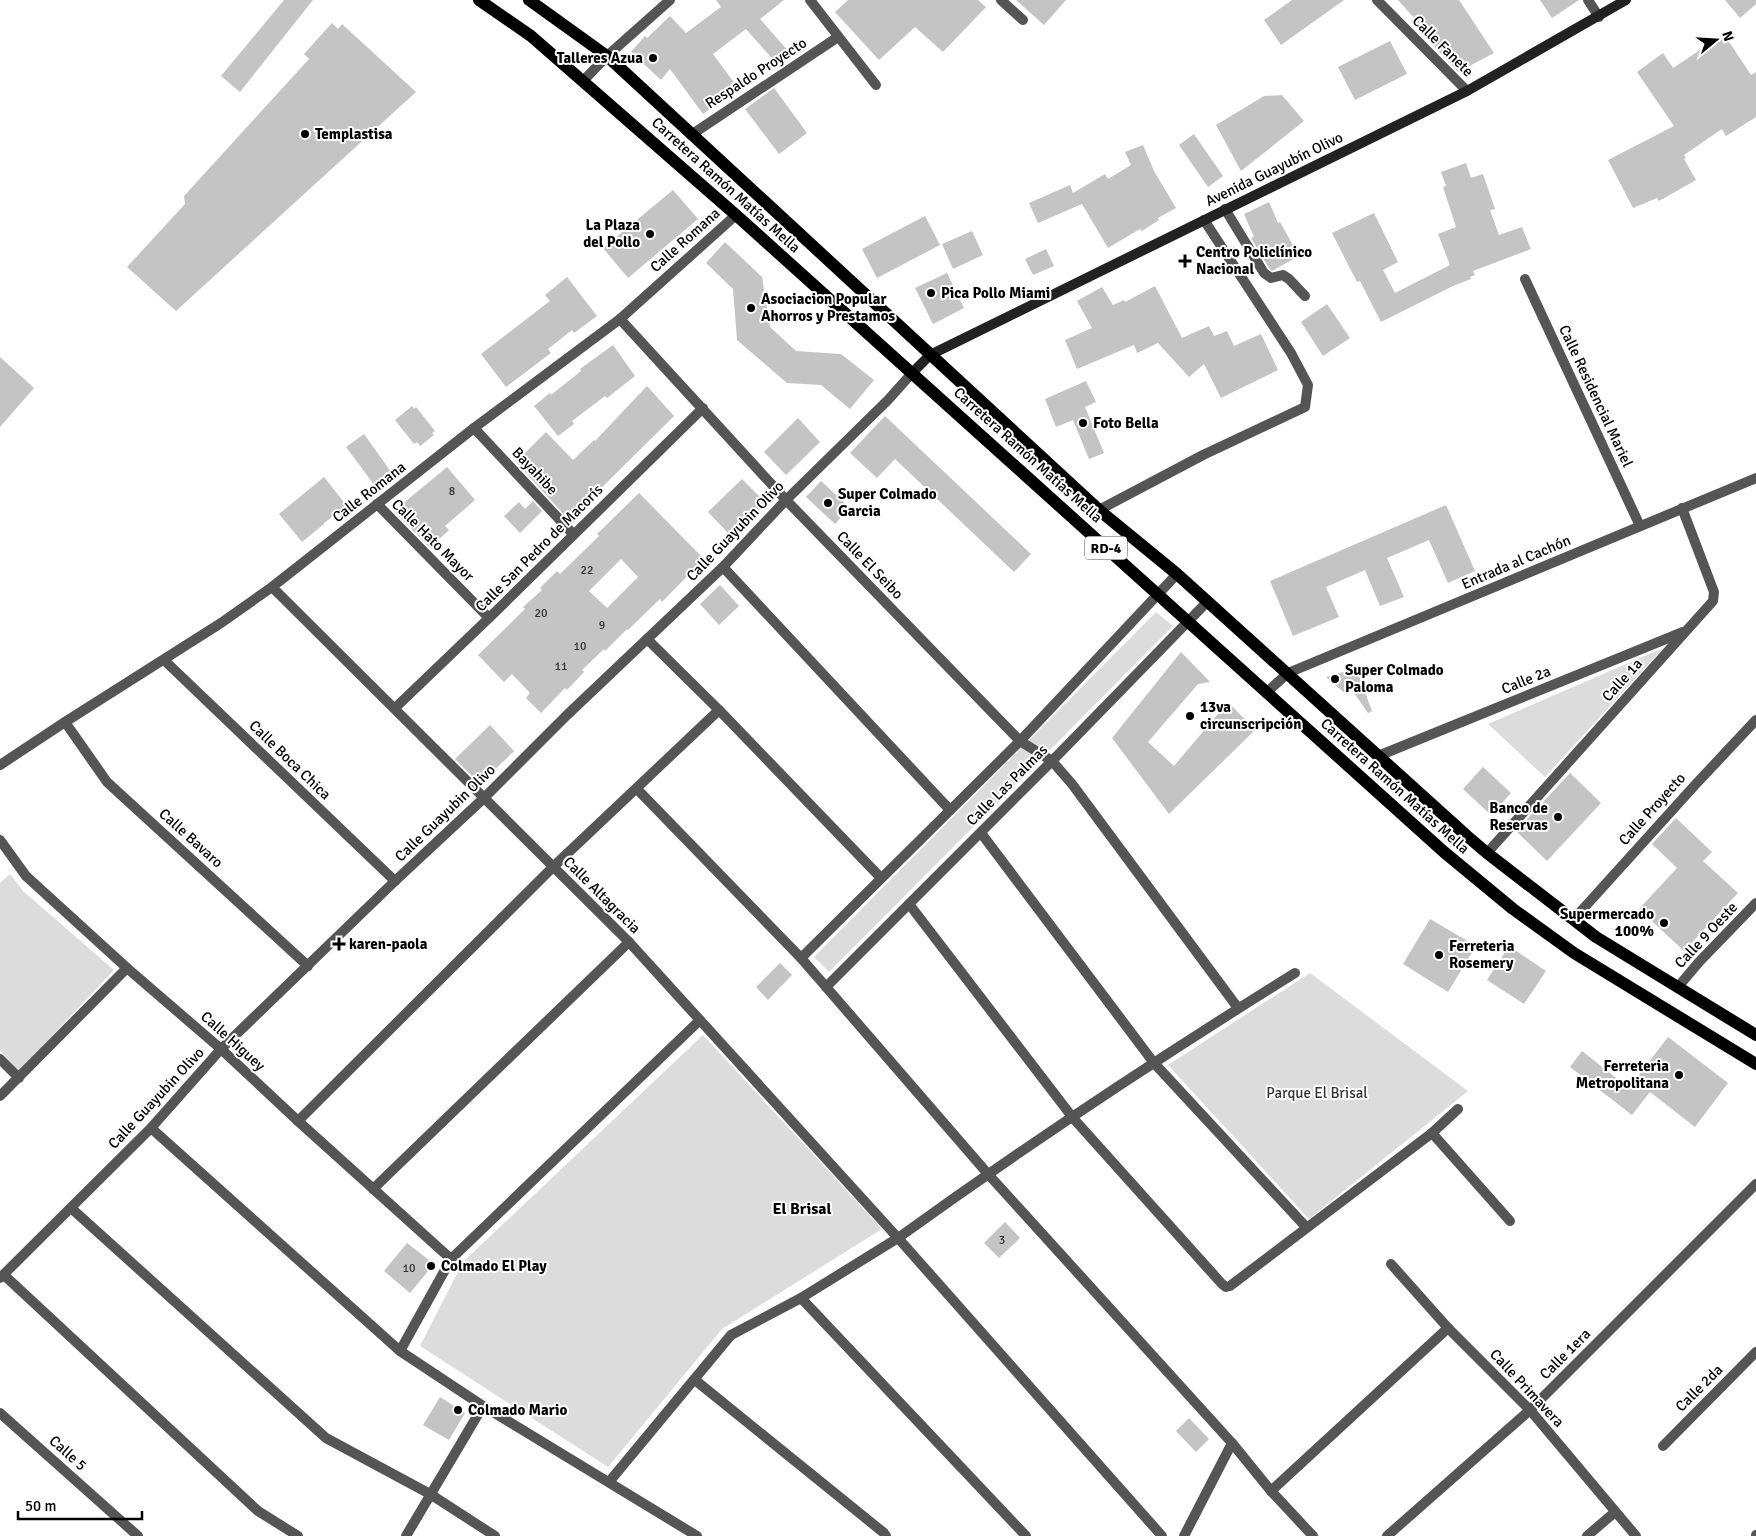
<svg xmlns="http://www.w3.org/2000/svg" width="1756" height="1536" font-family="Signika,sans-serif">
<rect width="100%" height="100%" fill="#fff"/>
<!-- green -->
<g fill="#dcdcdc">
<polygon points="1156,612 1173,626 829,972 814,957"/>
<polygon points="1663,648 1545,777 1488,724"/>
<polygon points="10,874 23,891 114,970 19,1071 0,1050 0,883"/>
<polygon points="1310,973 1468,1091 1309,1219 1168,1065"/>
<polygon points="703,1035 882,1229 722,1329 608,1467 420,1346 463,1262"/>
</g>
<!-- building -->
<g fill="#c4c4c4" fill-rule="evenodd">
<polygon points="284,0 313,0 240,92 221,76"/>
<polygon points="716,0 784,0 760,19 790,53 778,65 746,29 713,54 738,88 703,114 670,69 661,80 631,52 645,36 647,38 670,16 686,33 721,7"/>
<polygon points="848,0 978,0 986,7 943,52 915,27 879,60 835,12"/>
<polygon points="1016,0 1066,0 1044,25"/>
<polygon points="1292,0 1344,0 1281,45 1264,20"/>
<polygon points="1398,0 1459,0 1494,53 1458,72 1411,21 1414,18"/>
<polygon points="1540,0 1579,0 1552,18"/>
<polygon points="1725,0 1756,0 1756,4 1740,18"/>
<polygon points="332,23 338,29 342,24 416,92 176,311 127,267 185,204 184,196 309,59 304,54"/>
<polygon points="1724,34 1751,75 1756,72 1756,117 1726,136 1722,129 1684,155 1686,158 1684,159 1696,180 1659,201 1657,198 1633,208 1608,160 1674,126 1637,72 1663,53 1673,68"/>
<polygon points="1390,41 1407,74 1355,100 1338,67"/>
<polygon points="774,88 807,133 779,154 745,109"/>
<polygon points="1282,95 1304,121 1241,171 1216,125 1264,96"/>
<polygon points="1194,134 1223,176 1208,187 1179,145"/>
<polygon points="1143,145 1154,171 1176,208 1158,218 1159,220 1142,231 1140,229 1108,248 1082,204 1038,223 1029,203 1070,185 1073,193 1105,174 1108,179 1131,165 1125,152"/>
<polygon points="1466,163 1471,178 1483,174 1495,209 1490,210 1499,235 1522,227 1531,249 1473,271 1475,275 1470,277 1471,279 1453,286 1381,322 1360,281 1357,282 1332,233 1374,213 1398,262 1383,270 1395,293 1450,265 1438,234 1456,227 1443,187 1446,186 1441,172"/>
<polygon points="673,190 698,219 628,278 603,248"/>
<polygon points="1269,202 1278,223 1280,222 1299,256 1272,271 1269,268 1251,238 1254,237 1244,214"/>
<polygon points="925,216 940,245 877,278 862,249"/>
<polygon points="972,231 983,255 953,269 942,244"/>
<polygon points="725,242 762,277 770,327 796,351 841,354 874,380 850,409 821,385 787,383 737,340 733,289 706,263"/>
<polygon points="1046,249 1054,266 1033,275 1025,259"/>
<polygon points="947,273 964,308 933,324 915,288"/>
<polygon points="567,277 597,316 574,333 572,330 548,349 551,353 506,387 481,354 550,301 545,295"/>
<polygon points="1155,286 1182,338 1209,326 1214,336 1227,331 1234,346 1261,334 1278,370 1221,398 1204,364 1189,377 1158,343 1137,353 1134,345 1077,369 1065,340 1092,328 1077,301 1102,287 1113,305 1124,300 1125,302"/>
<polygon points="1327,304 1350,338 1323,356 1301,322"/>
<polygon points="613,345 635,376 607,398 605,396 572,421 574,424 558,436 534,406 550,393 551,395 581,371 580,369"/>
<polygon points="0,357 34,388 0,427"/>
<polygon points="1086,381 1096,402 1085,407 1104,453 1089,459 1073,420 1056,427 1045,399"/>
<polygon points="647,386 674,416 569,520 516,462 546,432 573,460 594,440 595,441"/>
<polygon points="412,406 414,409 416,407 435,431 432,433 434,435 420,446 417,442 414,444 395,420"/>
<polygon points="885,416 1031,554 1014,572 895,459 877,478 850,453"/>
<polygon points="798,418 820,442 786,475 764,452"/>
<polygon points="364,434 394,476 379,487 377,484 375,486 346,447"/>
<polygon points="447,467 475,500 445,526 449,530 430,548 394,511"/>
<polygon points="324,477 347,506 324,523 324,524 302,542 279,514"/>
<polygon points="742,479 766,503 732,537 708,512"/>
<polygon points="821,481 850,508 835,524 806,497"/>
<path d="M639,493L704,559L662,602L660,599L628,630L627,629L605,651L604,649L582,670L584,672L567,690L565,688L541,713L526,698L530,693L512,674L504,682L478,655L525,609L523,607L542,590L540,588L557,571L560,574L599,536L597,534ZM621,559L638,577L607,608L589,591Z"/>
<polygon points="533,501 542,511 520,533 504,516 519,502 525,509"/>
<polygon points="1446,505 1475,571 1448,583 1429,540 1387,558 1404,597 1380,606 1365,570 1326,587 1339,617 1293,636 1270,581"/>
<polygon points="720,585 739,606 719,625 700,604"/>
<polygon points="1181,652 1210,682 1198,684 1148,742 1174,766 1228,702 1255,730 1169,814 1112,738"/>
<polygon points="1356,668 1372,711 1368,713 1352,690 1347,695 1326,677"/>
<polygon points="490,725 514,751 480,784 455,759"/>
<polygon points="1483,767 1511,793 1491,815 1463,789"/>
<polygon points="1570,773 1601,803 1547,861 1516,831"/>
<polygon points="1676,818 1712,852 1703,861 1738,893 1684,951 1639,909 1677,868 1652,844"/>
<polygon points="1430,919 1476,946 1448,992 1403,964"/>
<polygon points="1509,946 1546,971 1524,1004 1487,980"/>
<polygon points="780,963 792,975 768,1000 756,987"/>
<polygon points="1668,1037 1728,1083 1695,1127 1650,1092 1632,1115 1570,1067 1582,1051 1629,1088"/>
<polygon points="1005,1222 1020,1238 999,1258 984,1243"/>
<polygon points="407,1243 434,1264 410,1293 384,1271"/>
<polygon points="440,1397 465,1413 449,1440 423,1425"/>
<polygon points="1189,1418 1209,1439 1196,1452 1176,1431"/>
</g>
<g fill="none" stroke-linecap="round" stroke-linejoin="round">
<!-- minor -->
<g stroke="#555" stroke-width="10">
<polyline points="810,0 876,85"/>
<polyline points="1001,0 1023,20"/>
<polyline points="1377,0 1467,91"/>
<polyline points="1588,0 1599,17"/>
<polyline points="583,81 607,56 670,0"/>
<polyline points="691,135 838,37"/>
<polyline points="1225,209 1264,273 1271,278 1283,275 1289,279 1305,296"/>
<polyline points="1525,279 1640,526"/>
<polyline points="620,319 786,500 1020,741 1052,761 1072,784 1238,1008"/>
<polyline points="474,428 573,534"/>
<polyline points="377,504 489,618"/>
<polyline points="1099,510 1203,455 1305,407 1308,385 1291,353 1204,220"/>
<polyline points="723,567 950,810"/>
<polyline points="272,587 629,942 898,1238 801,1298 731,1335 609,1482"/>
<polyline points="647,639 719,710 881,878"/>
<polyline points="164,660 395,881"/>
<polyline points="395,708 489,618 703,408"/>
<polyline points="65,722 107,782 308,966"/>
<polyline points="1378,756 1683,632"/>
<polyline points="0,765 65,722 221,623 272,587 474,428 620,319 736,215"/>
<polyline points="637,789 801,958 988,1174 1232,1443 1271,1491 1313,1536"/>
<polyline points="981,833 1154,1063 1306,1227"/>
<polyline points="0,840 26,876 127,968 221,1049 298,1121 451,1259"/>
<polyline points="1487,853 1713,601 1714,592 1682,508"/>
<polyline points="909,904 1073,1118 1222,1284 1226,1287 1230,1286 1432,1133 1458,1109"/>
<polyline points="1573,920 1695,785 1756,720"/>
<polyline points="801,958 1020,741 1177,574"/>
<polyline points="826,987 1052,761 1208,601"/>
<polyline points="1678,987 1699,962 1756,903"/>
<polyline points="0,1059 19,1078"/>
<polyline points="0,1096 127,968"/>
<polyline points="298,1121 553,867 719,710"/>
<polyline points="151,1128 400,1351 483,1406 697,1536"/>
<polyline points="1432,1133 1510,1221"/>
<polyline points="373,1189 629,942"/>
<polyline points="71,1208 326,1438 430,1494 495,1536"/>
<polyline points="1391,1264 1448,1328 1530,1410 1636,1536"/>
<polyline points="4,1275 258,1511 298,1536"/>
<polyline points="0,1278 151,1128 221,1049 395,881 484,798 567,715 723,567 786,500 888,400 913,372"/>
<polyline points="801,1298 1026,1536"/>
<polyline points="400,1351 451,1259 700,1020"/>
<polyline points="695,1380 884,1533 886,1536"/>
<polyline points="0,1413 138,1536"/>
<polyline points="1663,1446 1756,1352"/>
<polyline points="1271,1491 1448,1328"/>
<polyline points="406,1536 483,1406"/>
<path d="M1162,1536L898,1238C1027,1145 1160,1057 1295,973"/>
<polyline points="1184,1536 1232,1443"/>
<polyline points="1387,1536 1530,1410 1756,1184"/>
<polyline points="1587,1536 1615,1512"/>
<polyline points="1756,1536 1756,1535"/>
</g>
<!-- tertiary -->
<polyline stroke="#555" stroke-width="10" points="1266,693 1288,673 1756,478"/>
<!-- secondary -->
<polyline stroke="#222" stroke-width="10" points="913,372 930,355 1467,91 1626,0"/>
<!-- primary -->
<g stroke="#000" stroke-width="12">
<polyline points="479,0 531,36 736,215 1444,852 1513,909 1574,953 1756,1064"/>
<polyline points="529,0 607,56 1099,510 1177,574 1467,836 1487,853 1596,937 1756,1035"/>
</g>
</g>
<!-- markers -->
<g fill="#000" stroke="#fff" stroke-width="2">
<circle cx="653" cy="58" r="5"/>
<circle cx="305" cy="134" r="5"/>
<circle cx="650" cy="234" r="5"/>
<path d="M1182.5 253.5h5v5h5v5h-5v5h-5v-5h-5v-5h5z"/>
<circle cx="931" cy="293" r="5"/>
<circle cx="751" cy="308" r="5"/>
<circle cx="1083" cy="423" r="5"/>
<circle cx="828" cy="503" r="5"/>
<circle cx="1335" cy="679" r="5"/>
<circle cx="1190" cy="716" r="5"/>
<circle cx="1558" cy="817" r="5"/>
<circle cx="1664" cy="923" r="5"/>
<path d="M336.5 936.5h5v5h5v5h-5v5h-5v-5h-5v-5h5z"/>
<circle cx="1439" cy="955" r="5"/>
<circle cx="1679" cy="1075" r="5"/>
<circle cx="431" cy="1266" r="5"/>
<circle cx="458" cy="1410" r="5"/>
</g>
<g text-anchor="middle" stroke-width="4" stroke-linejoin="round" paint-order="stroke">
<!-- number labels -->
<g font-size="12" fill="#313131">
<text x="452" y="495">8</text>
<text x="587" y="574">22</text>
<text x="541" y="617">20</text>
<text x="602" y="629">9</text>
<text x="580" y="650">10</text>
<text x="561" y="670">11</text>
<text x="1002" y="1244">3</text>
<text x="409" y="1272">10</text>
</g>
<!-- shield labels -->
<rect fill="#fff" stroke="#4c4c4c" stroke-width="1" x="1085" y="536.5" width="42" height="23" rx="4"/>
<g font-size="14" font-weight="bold" fill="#000">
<text x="1106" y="553">RD-4</text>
</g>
<!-- street labels -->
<g font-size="15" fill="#000" stroke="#fff">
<text transform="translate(1443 46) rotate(45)" y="5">Calle Fanete</text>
<text transform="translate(756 73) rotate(-33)" y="5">Respaldo Proyecto</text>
<text transform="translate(1274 169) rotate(-26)" y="5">Avenida Guayubín Olivo</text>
<text transform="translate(726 185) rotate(42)" y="5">Carretera Ramón Matías Mella</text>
<text transform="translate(685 240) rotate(-42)" y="5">Calle Romana</text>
<text transform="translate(1596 396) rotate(65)" y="5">Calle Residencial Mariel</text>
<text transform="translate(1028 455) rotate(42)" y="5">Carretera Ramón Matías Mella</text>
<text transform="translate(535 471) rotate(47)" y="5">Bayahibe</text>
<text transform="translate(369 492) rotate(-38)" y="5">Calle Romana</text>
<text transform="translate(735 531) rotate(-46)" y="5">Calle Guayubin Olivo</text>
<text transform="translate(433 540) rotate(45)" y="5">Calle Hato Mayor</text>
<text transform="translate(539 548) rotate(-45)" y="5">Calle San Pedro de Macorís</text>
<text transform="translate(1516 562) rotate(-23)" y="5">Entrada al Cachón</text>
<text transform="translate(870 565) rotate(46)" y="5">Calle El Seibo</text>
<text transform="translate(1526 680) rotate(-22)" y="5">Calle 2a</text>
<text transform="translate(1622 680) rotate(-48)" y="5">Calle 1a</text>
<text transform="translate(290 760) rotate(44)" y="5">Calle Boca Chica</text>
<text transform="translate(1007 785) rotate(-45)" y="5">Calle Las Palmas</text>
<text transform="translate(1395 786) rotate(42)" y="5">Carretera Ramón Matías Mella</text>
<text transform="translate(1652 809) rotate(-48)" y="5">Calle Proyecto</text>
<text transform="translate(445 813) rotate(-44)" y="5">Calle Guayubin Olivo</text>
<text transform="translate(191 838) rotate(42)" y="5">Calle Bavaro</text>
<text transform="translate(602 895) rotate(45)" y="5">Calle Altagracia</text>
<text transform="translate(1706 935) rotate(-47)" y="5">Calle 9 Oeste</text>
<text transform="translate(233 1041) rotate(42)" y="5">Calle Higuey</text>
<text transform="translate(156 1098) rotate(-47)" y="5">Calle Guayubin Olivo</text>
<text transform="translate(1565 1354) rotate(-45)" y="5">Calle 1era</text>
<text transform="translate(1527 1388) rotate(47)" y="5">Calle Primavera</text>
<text transform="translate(1699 1388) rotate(-45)" y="5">Calle 2da</text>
<text transform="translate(68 1453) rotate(42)" y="5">Calle 5</text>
</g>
<!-- poi labels -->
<g font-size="15" font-weight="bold" fill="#000" stroke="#fff" text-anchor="start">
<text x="643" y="63" text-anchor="end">Talleres Azua</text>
<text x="315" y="139">Templastisa</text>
<text x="640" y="230" text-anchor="end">La Plaza<tspan x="640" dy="17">del Pollo</tspan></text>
<text x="1196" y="257">Centro Policlínico<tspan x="1196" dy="17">Nacional</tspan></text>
<text x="941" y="298">Pica Pollo Miami</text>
<text x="761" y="304">Asociacion Popular<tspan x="761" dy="17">Ahorros y Prestamos</tspan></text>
<text x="1093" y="428">Foto Bella</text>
<text x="838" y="499">Super Colmado<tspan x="838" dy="17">Garcia</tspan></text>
<text x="1345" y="675">Super Colmado<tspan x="1345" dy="17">Paloma</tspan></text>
<text x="1200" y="712">13va<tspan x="1200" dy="17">circunscripción</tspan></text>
<text x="1548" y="813" text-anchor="end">Banco de<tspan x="1548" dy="17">Reservas</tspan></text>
<text x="1654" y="919" text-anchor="end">Supermercado<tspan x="1654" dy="17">100%</tspan></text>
<text x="349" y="949">karen-paola</text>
<text x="1449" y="951">Ferreteria<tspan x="1449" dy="17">Rosemery</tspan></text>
<text x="1669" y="1071" text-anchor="end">Ferreteria<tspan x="1669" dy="17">Metropolitana</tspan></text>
<text x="441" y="1271">Colmado El Play</text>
<text x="468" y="1415">Colmado Mario</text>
</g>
<!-- park labels -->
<g font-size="15" fill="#333" stroke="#fff">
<text x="1317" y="1098">Parque El Brisal</text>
</g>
<!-- neighbourhood labels -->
<g font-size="16" font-weight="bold" fill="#000" stroke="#fff">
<text x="802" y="1214">El Brisal</text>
</g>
</g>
<!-- north arrow -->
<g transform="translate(1716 40) rotate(72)" stroke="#ffffff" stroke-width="4" paint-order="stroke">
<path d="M0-4L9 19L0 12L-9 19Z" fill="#000000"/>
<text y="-8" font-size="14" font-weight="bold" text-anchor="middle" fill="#000000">N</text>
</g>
<!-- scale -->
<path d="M18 1511v8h124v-8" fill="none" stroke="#000000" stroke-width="2.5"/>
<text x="25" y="1511" font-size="15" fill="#000000" stroke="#ffffff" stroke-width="4" paint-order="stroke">50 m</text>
</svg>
